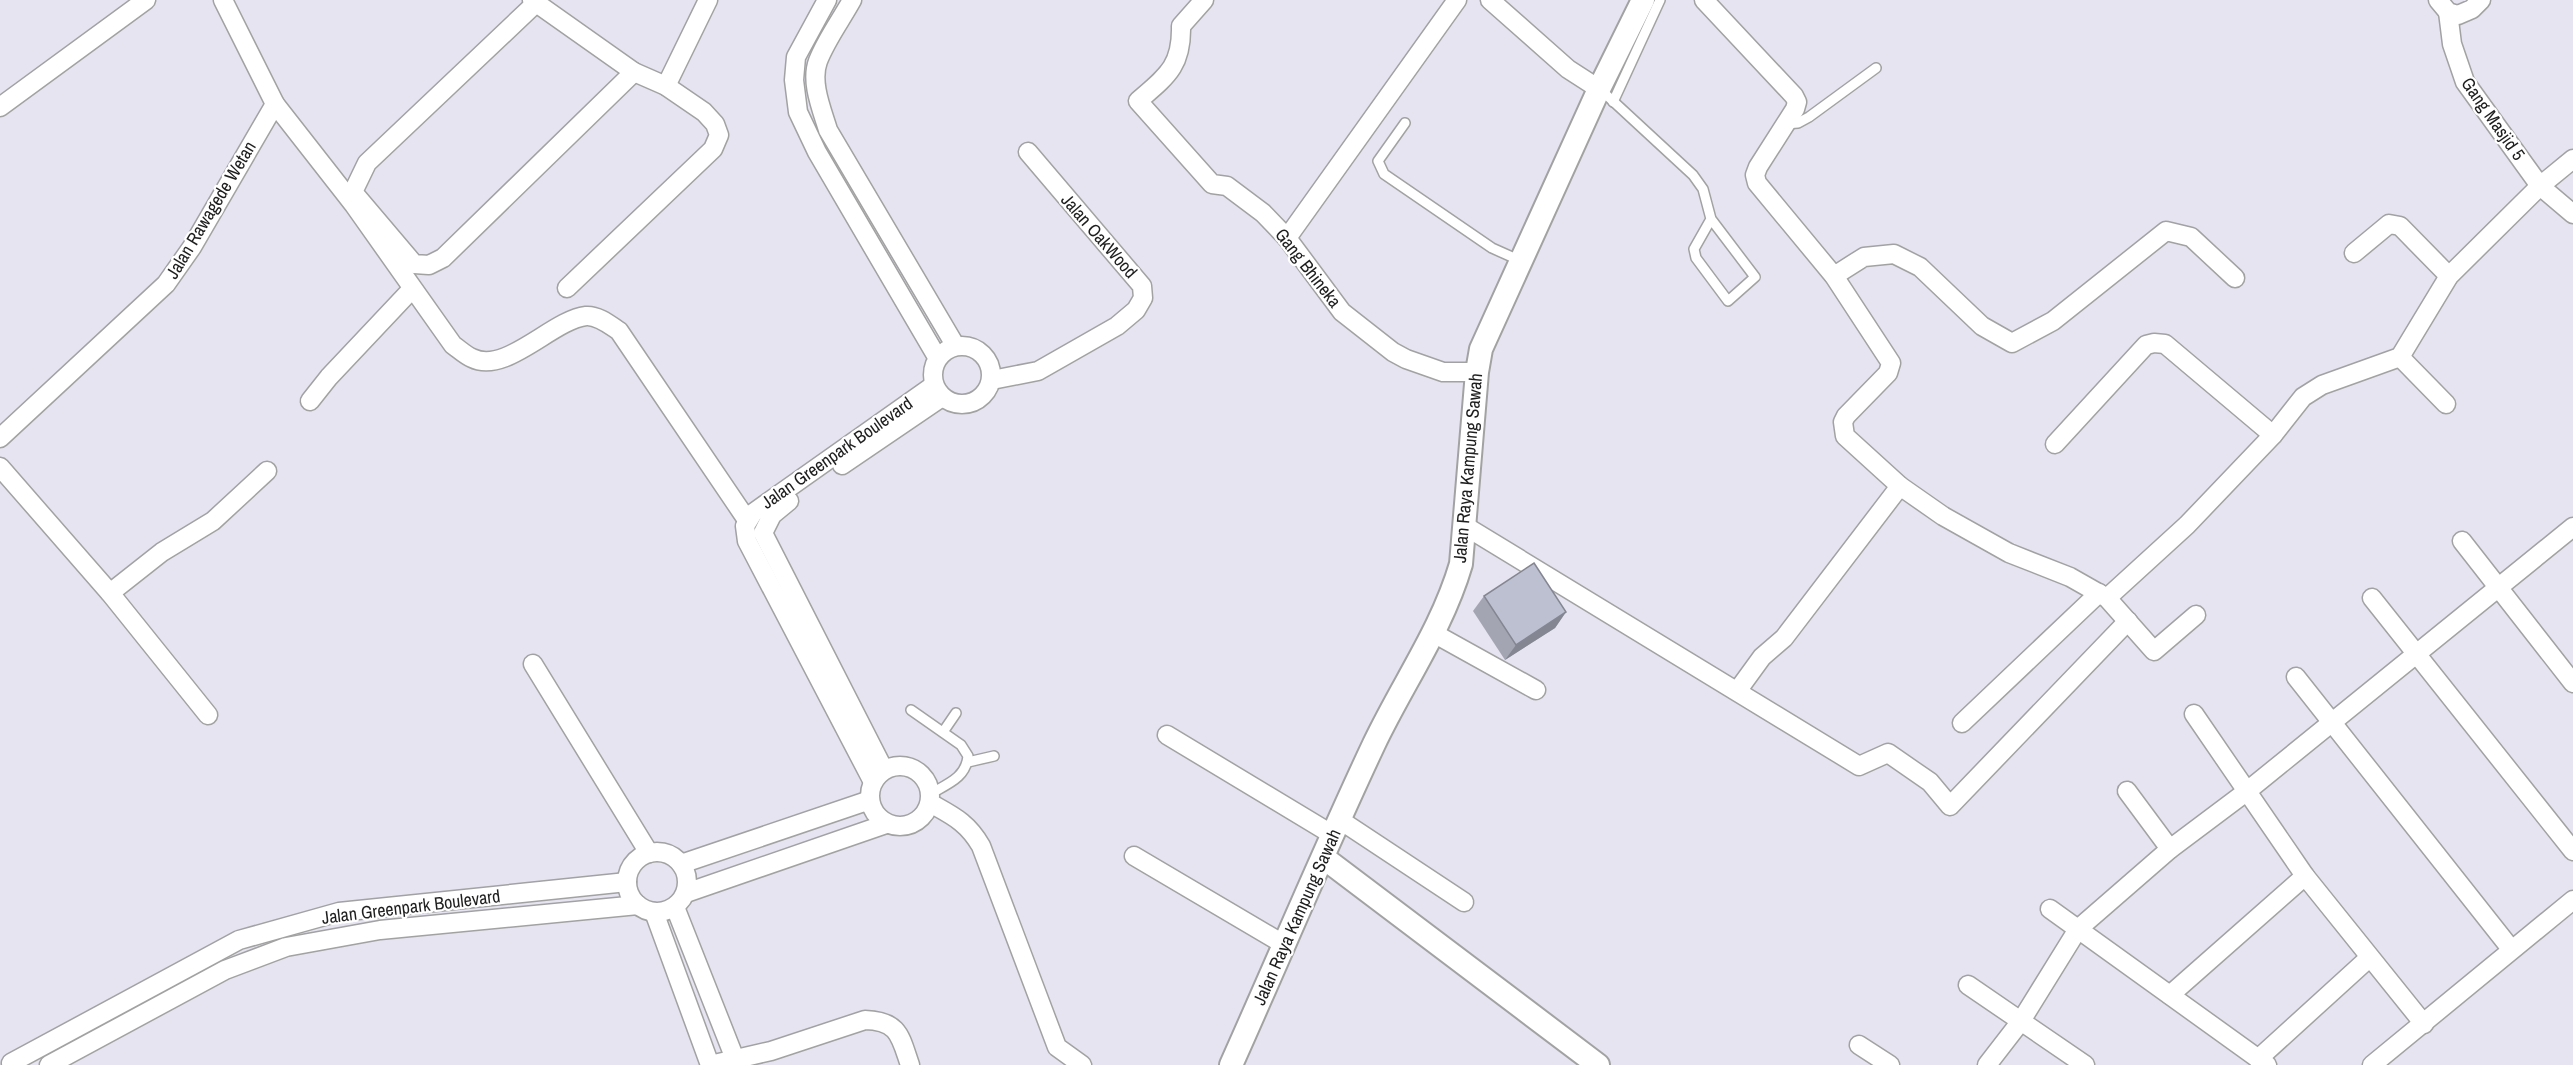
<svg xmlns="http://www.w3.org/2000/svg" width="2573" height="1065" font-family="'Archivo Narrow',sans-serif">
<rect width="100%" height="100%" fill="#e5e4f0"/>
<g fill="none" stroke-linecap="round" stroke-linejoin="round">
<!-- service casing -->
<g stroke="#a2a2a2" stroke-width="12">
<g id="service">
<polyline points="1601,90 1693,175 1703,189 1711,219 1755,277 1728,301 1696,258 1694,249 1711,219"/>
<polyline points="1613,102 1660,0"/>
<polyline points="1405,123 1378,161 1384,174 1492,248 1521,261"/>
<polyline points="1785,124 1798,123 1809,117 1876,68"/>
<path d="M911,710L961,745L968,756C966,778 947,784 930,794"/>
<polyline points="943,732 956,713"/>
<polyline points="968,762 994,756"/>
</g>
</g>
<!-- minor casing -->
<g stroke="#a2a2a2" stroke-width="21">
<g id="minor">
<polyline points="532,0 634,72 666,86 704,112 715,124 719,135 713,149 567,288"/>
<polyline points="827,0 796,57 794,80 798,112 817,152 937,357"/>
<path d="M852,0C841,20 826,40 818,61C810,82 822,110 828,130L955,345"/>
<path d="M1204,0L1181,26C1182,66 1167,76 1138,101L1212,184L1227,186L1263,213L1287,238L1342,312L1393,352L1406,359L1443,372H1477"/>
<polyline points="1490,0 1568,69 1599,89"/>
<polyline points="1704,0 1794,96 1797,102 1795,109 1758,167 1755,175 1757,183 1834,276 1891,363 1888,373 1846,416 1843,422 1845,436 1900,486 1943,516 2009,553 2070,577 2107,598 2154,651 2196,615"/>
<polyline points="2438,0 2448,12 2458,15 2472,9 2481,0"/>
<polyline points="536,3 367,163 353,192 414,264 429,265 443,258 634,72"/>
<polyline points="2448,12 2452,44 2465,82 2540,186 2573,214"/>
<polyline points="666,86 708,0"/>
<path d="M275,104L354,205L453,345C459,349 465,355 472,358C506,375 552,320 586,316C598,315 610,325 619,331L747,520"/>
<polyline points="0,107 146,0"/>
<polyline points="1287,238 1457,0"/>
<polyline points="2354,253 2389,224 2400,226 2449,276"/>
<polyline points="1834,276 1864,257 1894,254 1920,267 1982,326 2012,343 2053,321 2166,231 2191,237 2235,278"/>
<circle cx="962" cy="375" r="29"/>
<polyline points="2400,357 2446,404"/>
<polyline points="992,380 1038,371 1117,326 1136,310 1143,298 1142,286 1028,152"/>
<polyline points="310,401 329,377 412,289"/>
<polyline points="0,438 166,284 192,247 275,104 223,0"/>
<polyline points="2055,444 2146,345 2154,343 2165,344 2273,435"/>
<polyline points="842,465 942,397"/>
<polyline points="0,467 110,593 208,715"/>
<polyline points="789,501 772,515 763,533 884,770"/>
<polyline points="1465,526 1859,766 1888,753 1930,782 1950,806 2128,621"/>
<polyline points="2462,541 2573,683"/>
<polyline points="110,593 162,552 213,521 267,471"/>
<polyline points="2107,598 2187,525 2273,435 2303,397 2322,385 2400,357 2449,276 2540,186 2573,159"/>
<polyline points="2372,598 2573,851"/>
<polyline points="1435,634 1536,690"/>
<polyline points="533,664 649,853"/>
<polyline points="2296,677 2511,949"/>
<polyline points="1738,690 1762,657 1784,638 1900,486"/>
<polyline points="2194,714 2305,876 2424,1024"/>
<polyline points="1962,723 2099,593"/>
<polyline points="1167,735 1333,835"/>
<circle cx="900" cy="796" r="30"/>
<polyline points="873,782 747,541 745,526 753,513 934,385"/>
<polyline points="2127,791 2170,849"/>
<path d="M930,803C953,816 967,822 981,846L1057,1047L1082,1065"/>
<polyline points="1340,820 1464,902"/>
<circle cx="657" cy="882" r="30"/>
<polyline points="1134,856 1285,945"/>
<polyline points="681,864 870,800"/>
<polyline points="686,893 886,824"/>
<polyline points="675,907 735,1059"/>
<polyline points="2050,909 2267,1065"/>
<polyline points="654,912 710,1065"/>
<polyline points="1968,985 2085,1065"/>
<polyline points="2170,995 2305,876"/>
<polyline points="1859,1045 1890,1065"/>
<polyline points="2258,1059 2369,958"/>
<polyline points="11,1063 239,940 339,912 627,882"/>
<polyline points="49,1065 225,970 286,947 380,930 638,905"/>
<path d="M710,1065L771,1051L865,1020C899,1021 900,1036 910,1065"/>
<polyline points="1987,1065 2021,1021 2078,929 2170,849 2246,792 2573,527"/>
<polyline points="2372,1065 2573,900"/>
</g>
</g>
<!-- tertiary casing -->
<g stroke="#a2a2a2" stroke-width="26">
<g id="tertiary">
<polyline points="1324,858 1598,1065"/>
<path d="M1231,1065C1279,958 1324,850 1374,744C1403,683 1442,629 1461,564L1477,372L1481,349L1599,89L1643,0"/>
</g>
</g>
<!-- service -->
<use href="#service" stroke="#fff" stroke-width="9"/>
<!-- minor -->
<use href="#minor" stroke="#fff" stroke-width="18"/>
<!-- tertiary -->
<use href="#tertiary" stroke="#fff" stroke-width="22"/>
</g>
<!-- wall -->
<polygon fill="#a3a5b3" points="1484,596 1566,612 1555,628 1505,660 1473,611"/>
<!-- shaded-wall -->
<polygon fill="#848692" points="1566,612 1555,628 1505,660 1516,645"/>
<!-- building -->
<polygon fill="#bdc0d0" stroke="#848692" stroke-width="1.5" points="1534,563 1566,612 1516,645 1484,596"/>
<g text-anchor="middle" stroke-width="4.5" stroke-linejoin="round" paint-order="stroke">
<!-- street labels -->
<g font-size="18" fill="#1e1e1e" stroke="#fff">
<text transform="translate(2493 119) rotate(55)" y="6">Gang Masjid 5</text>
<text transform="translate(211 210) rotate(-59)" y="6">Jalan Rawagede Wetan</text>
<text transform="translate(1099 236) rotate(49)" y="6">Jalan OakWood</text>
<text transform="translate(1308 268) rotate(52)" y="6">Gang Bhineka</text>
<text transform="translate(837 453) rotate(-35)" y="6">Jalan Greenpark Boulevard</text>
<text transform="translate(1468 468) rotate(-85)" y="6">Jalan Raya Kampung Sawah</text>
<text transform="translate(411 907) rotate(-7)" y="6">Jalan Greenpark Boulevard</text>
<text transform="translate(1297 917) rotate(-66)" y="6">Jalan Raya Kampung Sawah</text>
</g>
</g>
</svg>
